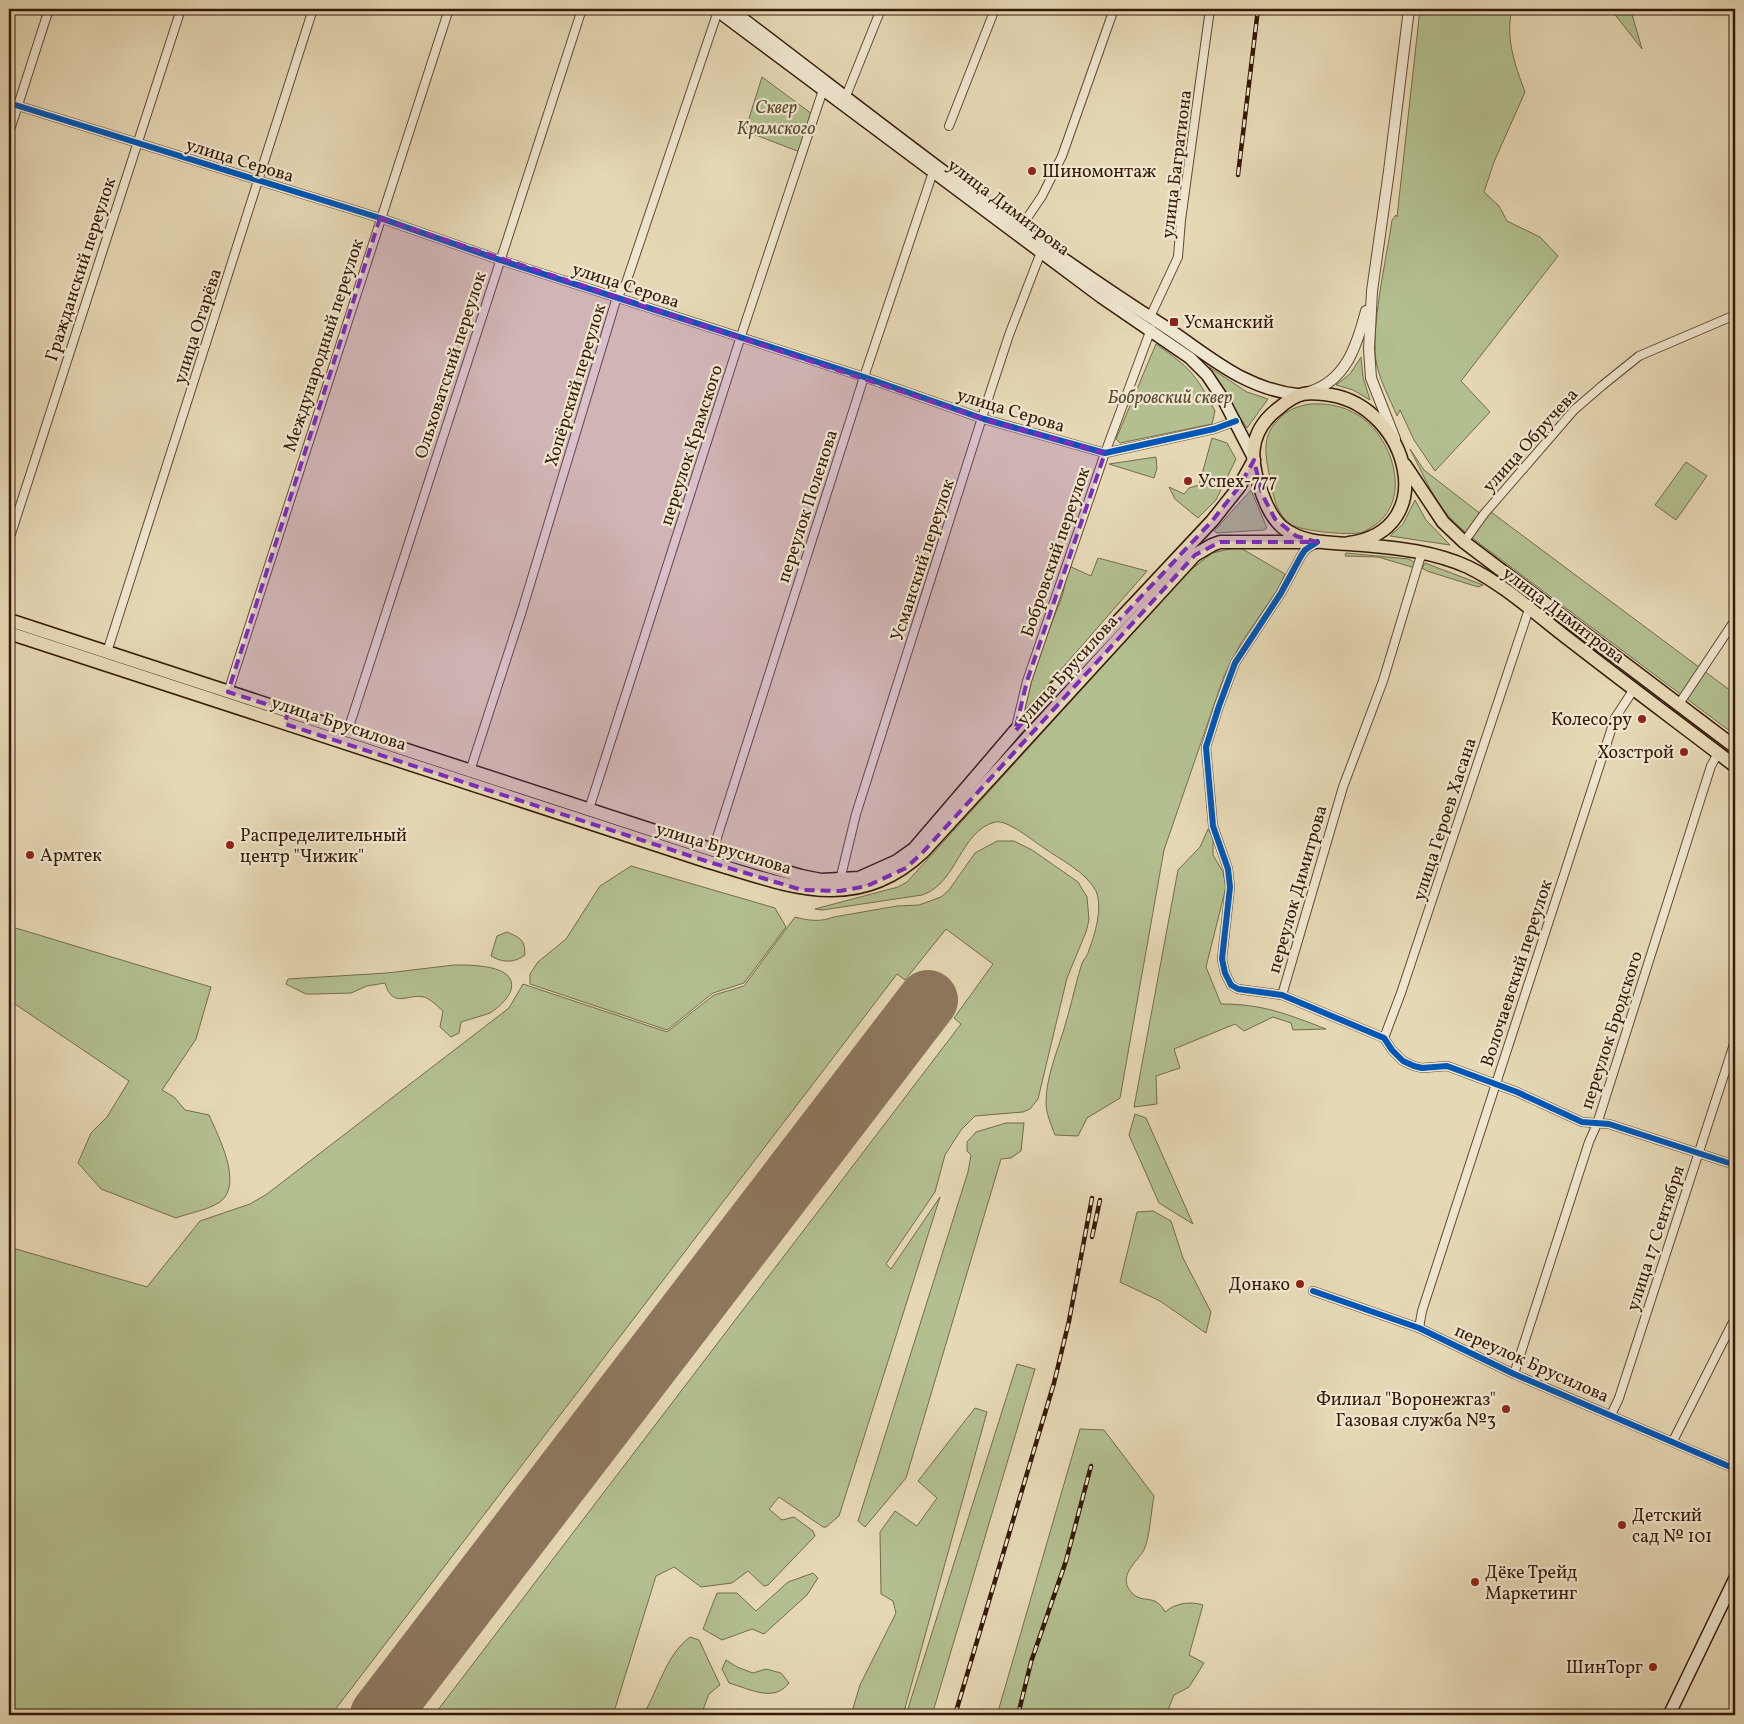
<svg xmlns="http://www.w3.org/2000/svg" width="1744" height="1724" font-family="Vollkorn,serif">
<rect width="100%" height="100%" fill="#e6d8b5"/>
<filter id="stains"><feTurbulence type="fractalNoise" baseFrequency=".004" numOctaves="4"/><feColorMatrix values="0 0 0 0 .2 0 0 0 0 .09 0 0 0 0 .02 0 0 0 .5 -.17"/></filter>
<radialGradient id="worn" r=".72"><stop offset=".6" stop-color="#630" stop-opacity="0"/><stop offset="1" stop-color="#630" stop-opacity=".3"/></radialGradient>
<!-- green -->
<g fill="#b3bf8f" stroke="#746c4b">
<path d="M1420,9H1512C1505,38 1515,65 1525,92L1494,162L1484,192L1499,206L1507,221L1540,237L1558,256L1461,381L1490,412L1435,471L1414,440L1400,410L1397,416C1390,399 1381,383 1377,366C1369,332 1387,257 1392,220L1396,215L1397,217Z"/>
<polygon points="1613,9 1633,9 1631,11 1642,49 1613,12"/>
<polygon points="762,77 812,114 800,152 745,131"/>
<path d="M1156,344C1189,367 1196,374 1215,411L1212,424L1120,443L1116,439Z"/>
<polygon points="1361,357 1363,377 1370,400 1353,390 1336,385 1350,374"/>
<polygon points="1209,367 1247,392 1268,399 1247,428 1208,369"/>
<path d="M1311,404C1328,403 1343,406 1358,415C1392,436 1413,498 1375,525C1370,528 1364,533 1358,533C1344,535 1301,531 1290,524C1277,514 1274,499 1271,484C1267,460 1259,439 1278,420C1287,410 1297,406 1311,404Z"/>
<polygon points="1212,438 1227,443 1236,459 1216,500 1198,518 1175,499 1169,487 1184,494 1189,488 1199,485"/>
<path d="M1410,449L1424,470L1482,515L1467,533C1438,512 1426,480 1410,449Z"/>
<polygon points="1156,457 1157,468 1154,478 1109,464"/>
<polygon points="1686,462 1707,476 1676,520 1655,505"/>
<polygon points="1251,490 1267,528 1264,530 1217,533 1214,531"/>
<polygon points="1415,500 1426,520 1450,545 1390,536 1403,524"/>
<polygon points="1491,512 1735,694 1735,735 1471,537"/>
<path d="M1239,547L1285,574L1278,589L1241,643L1224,676L1164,850L1120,1098L1087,1118L1078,1136L1055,1135C1051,1124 1046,1114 1046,1102C1046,1078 1057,1052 1064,1029C1071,1007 1075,985 1082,963C1084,959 1088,955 1089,950C1095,934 1103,908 1096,891C1086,872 1061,860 1044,848C1033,841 1007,819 995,822C960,831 957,884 922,895L822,910L815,909L898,887L907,882L1188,572L1212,553Z"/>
<polygon points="1346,553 1409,559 1415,563 1415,568 1378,557 1345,556"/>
<polygon points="1098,558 1147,571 1023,713 1017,709 1062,597 1069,566 1091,576"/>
<polygon points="1425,563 1483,585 1478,587 1427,571 1422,568"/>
<path d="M1208,829L1213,837V855L1223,872L1226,887L1206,967L1221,1004C1263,1004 1287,1014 1326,1029L1293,1030L1291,1023L1273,1017L1244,1031L1235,1024L1174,1049L1180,1068L1156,1076L1157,1104L1134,1107L1178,870L1200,847Z"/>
<path d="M997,841H1014L1032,850L1078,882L1087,897L1089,920L1086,932L1067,978L1038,1099L1030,1109L1023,1112L975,1116L961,1130L945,1155L935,1192L886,1264L891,1269L940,1197L839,1516L826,1527H823L779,1497L769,1509L782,1520L794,1517L813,1531L815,1536L768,1585L764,1586L748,1571L732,1583L701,1587L674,1567L656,1576L613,1715H434L961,1024L954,1018L993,964L946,929L905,980L897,974L331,1715H9V1247L147,1287L200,1221L250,1204L267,1194L509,1008L523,984L667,1032L714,995L744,986L795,917C809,921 821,922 834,917L897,906L919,905L941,897L949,890L975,853Z"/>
<polygon points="631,866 775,908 786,927 744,983 713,993 667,1030 530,984 530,974 538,962 566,939 600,886"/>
<path d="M9,926L211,987L196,1039L162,1090L174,1097L185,1110L209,1115C218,1136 244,1184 220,1202C208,1210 189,1213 176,1218L101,1189L78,1163L91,1133L107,1117L129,1081L9,1000Z"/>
<path d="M507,932C521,938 525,940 525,955C515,963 502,963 491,956L497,936Z"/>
<path d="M454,965C469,965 518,964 511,990C508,999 498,1008 490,1013C485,1015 467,1020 461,1022L459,1033L451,1037L440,1027L443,1011C437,1006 431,999 424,997C408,993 393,1010 385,983L367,986L351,993L315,994H306L286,984L288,979L387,973Z"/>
<polygon points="1135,1114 1146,1118 1193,1224 1159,1203 1129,1135"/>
<polygon points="1006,1123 1024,1123 1021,1151 1011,1158 1001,1159 906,1478 865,1527 858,1521 968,1172 971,1155 967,1151 967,1142 976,1132"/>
<polygon points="1153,1211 1171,1221 1183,1258 1211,1312 1206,1333 1160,1301 1120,1282 1137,1212"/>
<polygon points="1017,1364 1035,1369 932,1715 906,1715"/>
<polygon points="975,1408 987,1412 903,1715 851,1715 860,1685 896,1613 893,1601 881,1594 880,1532 895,1511 917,1526 937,1498 918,1481"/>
<path d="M1080,1429L1104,1430L1154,1496C1151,1511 1150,1537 1144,1550C1138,1561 1115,1577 1133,1594C1144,1604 1155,1593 1165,1612C1176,1603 1189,1601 1203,1605L1189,1655L1204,1663L1189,1687L1174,1695L1166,1715H997Z"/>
<polygon points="813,1573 818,1578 807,1595 764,1634 752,1629 722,1640 703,1629 717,1593 737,1593 756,1611 788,1582"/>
<path d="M690,1637L699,1640L720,1685L709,1694L701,1715H643C659,1689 665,1656 690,1637Z"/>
<path d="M726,1660L737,1667L753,1673L766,1669L781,1673L789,1683C774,1703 750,1689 729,1683L722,1669Z"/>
</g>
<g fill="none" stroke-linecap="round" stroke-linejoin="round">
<!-- runway -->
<polyline stroke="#8e785e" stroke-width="60" points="380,1715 928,1000"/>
<!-- minor casing -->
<g stroke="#624932" stroke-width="10">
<g id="minor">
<polyline points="846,96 881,9"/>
<polyline points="9,103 380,218 500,260 864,377 984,419 1105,453 1214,429 1236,421"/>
<polyline points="949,126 995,9"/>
<polyline points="9,133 49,9"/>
<polyline points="1021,227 1042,196 1062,156 1114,9"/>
<polyline points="1150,317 1178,257 1181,220 1210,9"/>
<polyline points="9,540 181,9"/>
<polyline points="1464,542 1484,514 1574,410 1603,385 1639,356 1735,315"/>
<polyline points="1316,543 1305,550 1301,556 1281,593 1235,663 1219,706 1206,747 1213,826 1228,869 1230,887 1222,959 1225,973 1231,985 1238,989 1282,995 1384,1038 1392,1050 1403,1061 1414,1066 1422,1068 1447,1066 1517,1092 1582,1122 1609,1124 1735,1165"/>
<polyline points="107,652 313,9"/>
<polyline points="228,692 449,9"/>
<polyline points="1679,704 1735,620"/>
<polyline points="1016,727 1027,681 1105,453 1151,329"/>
<polyline points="348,730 582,9"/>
<polyline points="470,771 521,614 617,297 626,283 718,11"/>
<polyline points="589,809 740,339 823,90"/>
<polyline points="713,850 864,377 933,172"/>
<polyline points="840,880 856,814 987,402 1009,335 1041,252"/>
<polyline points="1282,995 1343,787 1383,681 1422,552"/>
<polyline points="1384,1038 1401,993 1529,609"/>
<polyline points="1313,1291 1419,1328 1514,1374 1735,1469"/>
<polyline points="1419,1328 1422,1311 1615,718 1634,689"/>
<polyline points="1514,1374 1589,1142 1597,1124 1711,766 1718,753"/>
<polyline points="1611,1415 1619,1398 1735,1041"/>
<polyline points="1673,1441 1735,1318"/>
</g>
</g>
<!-- tertiary casing -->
<g stroke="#624932" stroke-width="12">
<g id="tertiary">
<path d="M1309,392C1346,381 1357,345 1366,311"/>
<polyline points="1395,439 1371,378 1369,349 1372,291 1389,171 1409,9"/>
</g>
</g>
<!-- secondary casing -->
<g stroke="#361907" stroke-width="14">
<g id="secondary">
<polyline points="715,9 1101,297 1190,358 1207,375 1223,399 1253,457"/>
<path d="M730,9C872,116 1013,230 1164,326C1210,356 1243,389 1300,395"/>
<polyline points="1669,1715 1735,1578"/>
</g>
</g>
<!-- primary casing -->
<g stroke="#361907" stroke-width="15">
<g id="primary">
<polyline points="1405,465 1443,522 1464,542 1735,747"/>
<path d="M1349,543C1442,530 1408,408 1331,395C1322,394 1312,392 1303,394C1294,396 1286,402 1279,408C1247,432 1249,462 1263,496C1267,507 1273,519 1282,527C1305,546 1337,542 1363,545C1399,548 1435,552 1468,567C1505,585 1538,616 1571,641C1625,683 1680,724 1735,766"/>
<polyline points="9,620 713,850 801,876 821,880 859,878 897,861 914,849 1015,731 1212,521 1239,487 1254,460"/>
<path d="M9,633L709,862C787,885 855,916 923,852L1195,555L1212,545L1220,542H1317"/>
</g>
</g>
<!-- minor -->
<use href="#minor" stroke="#efe6cf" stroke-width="8"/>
<!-- tertiary -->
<use href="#tertiary" stroke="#efe6cf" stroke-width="10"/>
<!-- secondary -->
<use href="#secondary" stroke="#efe6cf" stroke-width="11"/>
<!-- primary -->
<use href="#primary" stroke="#e6d8b5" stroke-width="12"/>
<!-- rail casing -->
<g stroke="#361907" stroke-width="4.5">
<g id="rail">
<polyline points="1238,175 1258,9"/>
<polyline points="1092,1237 1100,1200"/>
<polyline points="955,1715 1054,1383 1069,1321 1092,1198"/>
<polyline points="1018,1715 1031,1662 1066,1561 1091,1466"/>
</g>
</g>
<!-- rail -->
<use href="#rail" stroke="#efe6cf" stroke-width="2.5" stroke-dasharray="8" stroke-linecap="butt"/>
<!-- cycleway casing -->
<g stroke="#efe6cf" stroke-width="9">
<g id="cycleway">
<polyline points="9,103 380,218 500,260 864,377 984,419 1105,453 1214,429 1236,421"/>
<polyline points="1317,542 1305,550 1301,556 1281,593 1235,663 1219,706 1206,747 1213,826 1228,869 1230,887 1222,959 1225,973 1231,985 1238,989 1282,995 1384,1038 1392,1050 1403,1061 1414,1066 1422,1068 1447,1066 1517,1092 1582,1122 1609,1124 1735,1165"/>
<polyline points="1313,1291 1419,1328 1514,1374 1735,1469"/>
</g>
</g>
<!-- cycleway -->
<use href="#cycleway" stroke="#0057b8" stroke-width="6"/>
</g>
<!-- marked area -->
<path fill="#7b2cbf" fill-opacity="0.2" stroke="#7b2cbf" stroke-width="4" stroke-dasharray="10 6" stroke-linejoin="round" d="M380,218L984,419L1105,453L1027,681L1015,731L1212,521L1239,487L1254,460L1262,494L1275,519L1296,536L1317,542H1220L1195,555L923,852L906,868L867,886L840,891L802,890L709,862L285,724L288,711L228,692Z"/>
<!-- markers -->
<g fill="#8f2418" stroke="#efe6cf" stroke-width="2">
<circle cx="1032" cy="171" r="5"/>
<rect x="1169" y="317" width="10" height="10" rx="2.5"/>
<circle cx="1188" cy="481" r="5"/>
<circle cx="1642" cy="719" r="5"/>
<circle cx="1684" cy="752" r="5"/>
<circle cx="230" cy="845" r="5"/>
<circle cx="30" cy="855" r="5"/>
<circle cx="1300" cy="1284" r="5"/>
<circle cx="1506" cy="1409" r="5"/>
<circle cx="1622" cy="1525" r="5"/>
<circle cx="1475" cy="1582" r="5"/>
<circle cx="1653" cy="1667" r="5"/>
</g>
<g text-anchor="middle" stroke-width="4.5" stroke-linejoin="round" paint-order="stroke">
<!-- park labels -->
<g font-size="18" font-style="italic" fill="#5c4b30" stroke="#efe6cf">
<text x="776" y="113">Сквер<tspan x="776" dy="21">Крамского</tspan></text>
<text x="1170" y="403">Бобровский сквер</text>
</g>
<!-- street labels -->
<g font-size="18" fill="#361907" stroke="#efe6cf">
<text transform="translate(240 160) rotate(17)" y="6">улица Серова</text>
<text transform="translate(1176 164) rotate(-83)" y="6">улица Багратиона</text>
<text transform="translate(1009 207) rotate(37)" y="6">улица Димитрова</text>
<text transform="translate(80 269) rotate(-72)" y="6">Гражданский переулок</text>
<text transform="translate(626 285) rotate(18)" y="6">улица Серова</text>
<text transform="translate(197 326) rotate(-72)" y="6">улица Огарёва</text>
<text transform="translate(323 345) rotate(-72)" y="6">Международный переулок</text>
<text transform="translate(450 365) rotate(-72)" y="6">Ольховатский переулок</text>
<text transform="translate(575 385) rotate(-73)" y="6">Хопёрский переулок</text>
<text transform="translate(1011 410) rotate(17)" y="6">улица Серова</text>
<text transform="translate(1530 440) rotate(-48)" y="6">улица Обручева</text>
<text transform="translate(691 445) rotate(-72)" y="6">переулок Крамского</text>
<text transform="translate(807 506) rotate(-72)" y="6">переулок Поленова</text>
<text transform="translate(1055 552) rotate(-71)" y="6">Бобровский переулок</text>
<text transform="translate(922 560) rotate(-72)" y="6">Усманский переулок</text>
<text transform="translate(1564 615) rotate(37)" y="6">улица Димитрова</text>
<text transform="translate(1067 670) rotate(-48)" y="6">улица Брусилова</text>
<text transform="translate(339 723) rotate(18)" y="6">улица Брусилова</text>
<text transform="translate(1444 819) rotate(-72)" y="6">улица Героев Хасана</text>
<text transform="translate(724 848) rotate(17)" y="6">улица Брусилова</text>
<text transform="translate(1297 889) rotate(-74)" y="6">переулок Димитрова</text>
<text transform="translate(1516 973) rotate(-72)" y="6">Волочаевский переулок</text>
<text transform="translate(1611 1030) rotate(-72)" y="6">переулок Бродского</text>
<text transform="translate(1655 1238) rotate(-72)" y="6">улица 17 Сентября</text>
<text transform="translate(1532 1363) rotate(24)" y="6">переулок Брусилова</text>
</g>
<!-- poi labels -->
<g font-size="18" fill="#361907" stroke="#efe6cf" text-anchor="start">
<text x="1042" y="177">Шиномонтаж</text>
<text x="1184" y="328">Усманский</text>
<text x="1198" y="487">Успех-777</text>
<text x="1632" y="725" text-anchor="end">Колесо.ру</text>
<text x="1674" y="758" text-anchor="end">Хозстрой</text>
<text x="240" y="841">Распределительный<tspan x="240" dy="21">центр "Чижик"</tspan></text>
<text x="40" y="861">Армтек</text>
<text x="1290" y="1290" text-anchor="end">Донако</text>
<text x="1496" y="1405" text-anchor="end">Филиал "Воронежгаз"<tspan x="1496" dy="21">Газовая служба №3</tspan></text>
<text x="1632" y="1521">Детский<tspan x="1632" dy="21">сад № 101</tspan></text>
<text x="1485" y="1578">Дёке Трейд<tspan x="1485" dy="21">Маркетинг</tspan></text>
<text x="1643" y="1673" text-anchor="end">ШинТорг</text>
</g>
</g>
<!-- margin -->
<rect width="1744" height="1724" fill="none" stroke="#e6d8b5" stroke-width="30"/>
<rect x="10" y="10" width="1724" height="1704" fill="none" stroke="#361907" stroke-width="2.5"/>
<rect x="15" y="15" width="1714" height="1694" fill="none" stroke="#361907"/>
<rect width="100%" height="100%" filter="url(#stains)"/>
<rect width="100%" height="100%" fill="url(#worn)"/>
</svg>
